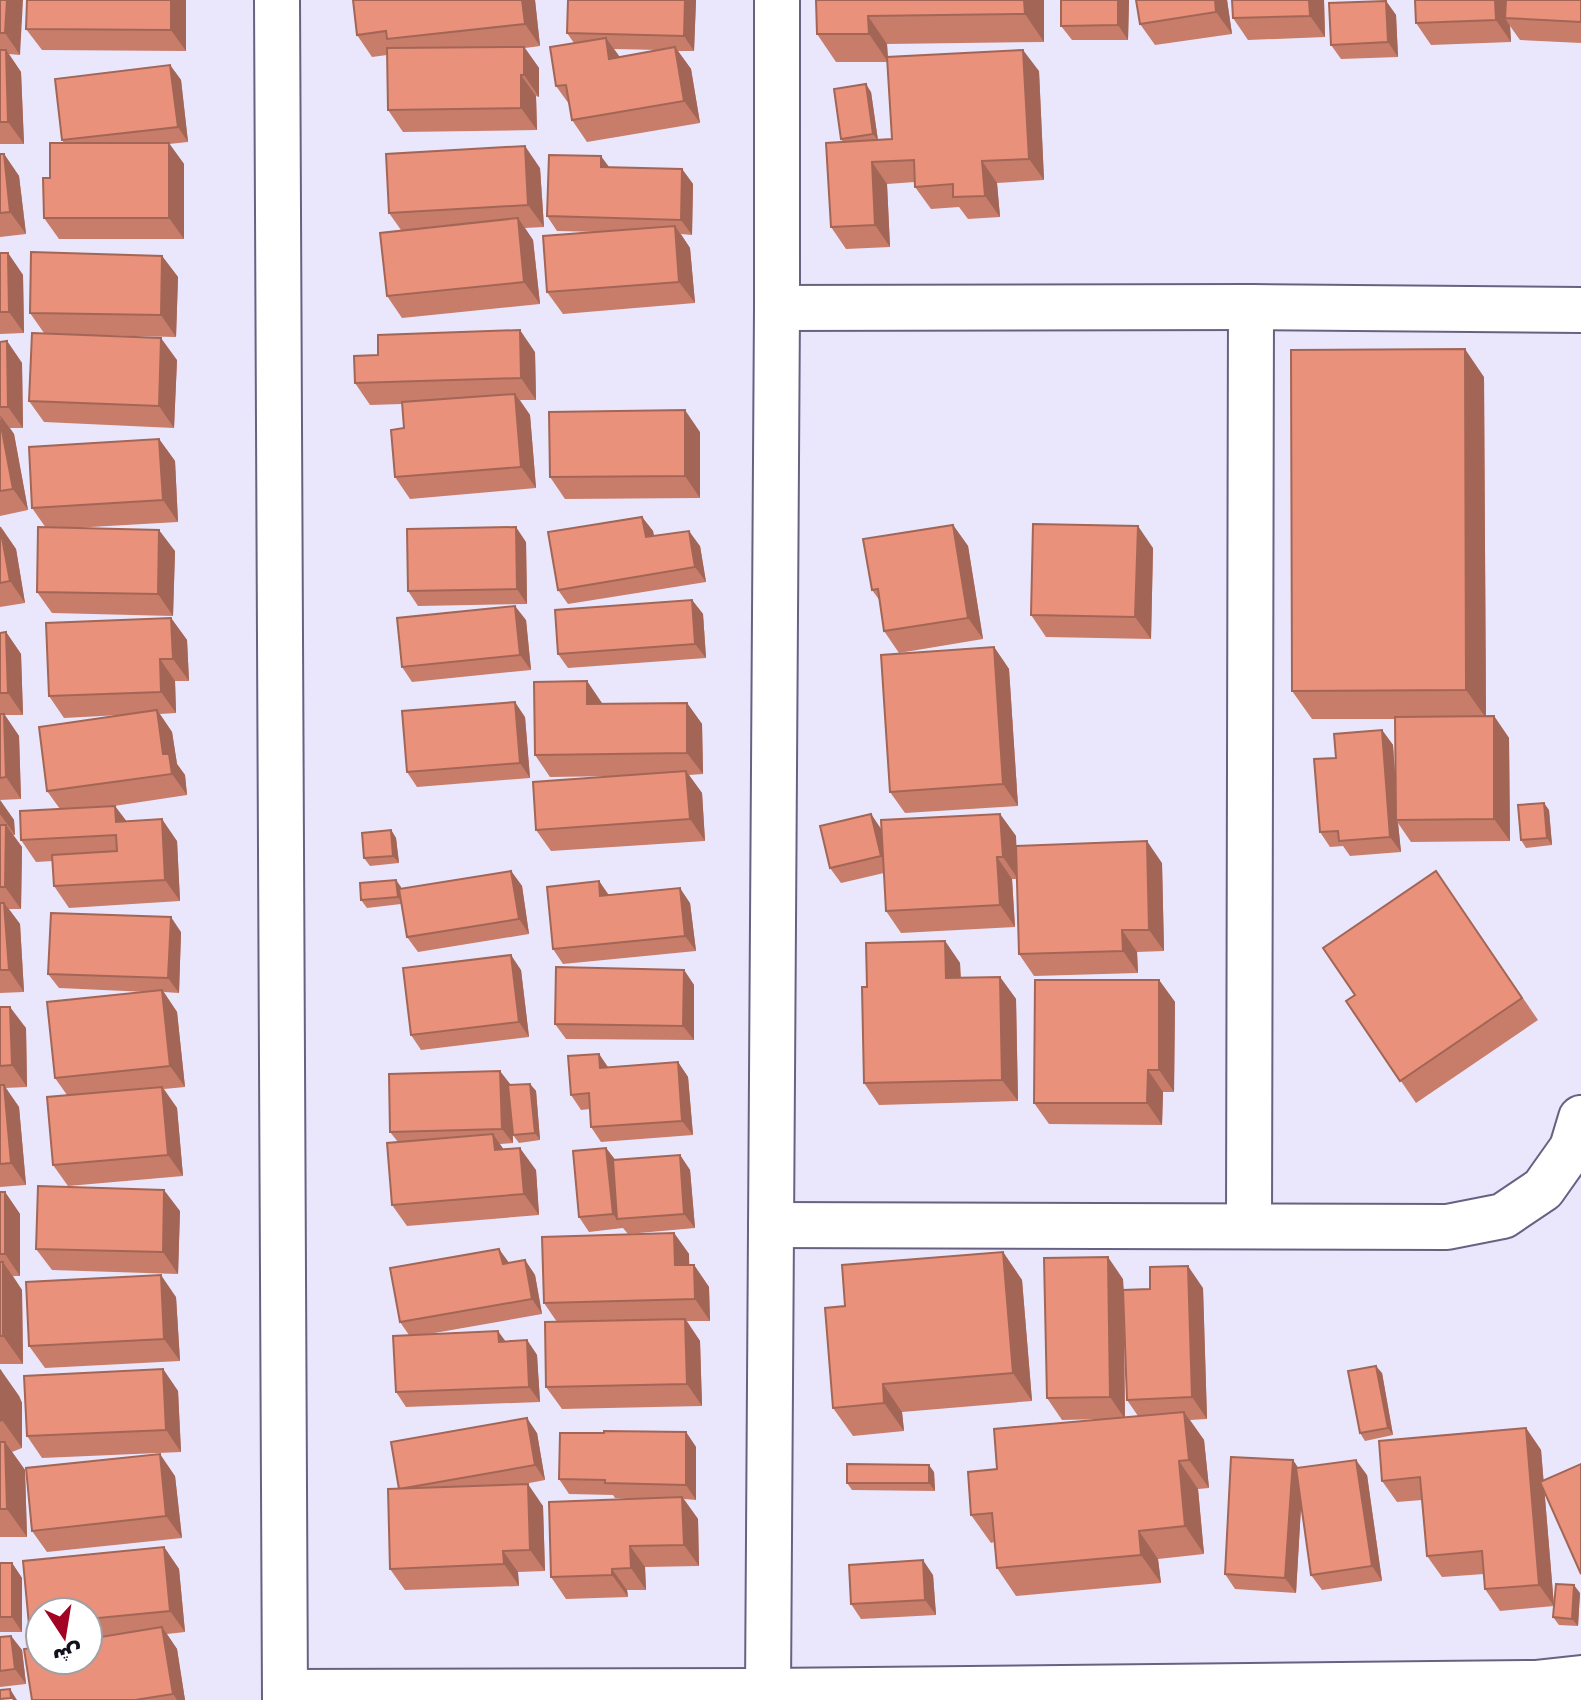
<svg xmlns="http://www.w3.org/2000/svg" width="1581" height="1700" font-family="'DejaVu Sans','Noto Sans Arabic',sans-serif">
<rect width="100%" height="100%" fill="#eae7fd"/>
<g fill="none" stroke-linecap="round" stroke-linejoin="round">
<!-- minor casing -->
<g stroke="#676282" stroke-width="48">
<g id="minor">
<polyline points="277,0 285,1700"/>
<polyline points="777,308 1251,307 1581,310"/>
<polyline points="771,1225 1447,1227 1503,1216 1543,1189 1572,1148 1581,1118"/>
<polyline points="1249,1225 1251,307"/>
<polyline points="768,1691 777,308 777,0"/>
<polyline points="285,1692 768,1691 1535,1683 1581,1678"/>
</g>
</g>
<!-- minor -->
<use href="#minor" stroke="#fff" stroke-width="44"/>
</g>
<!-- wall -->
<g fill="#c87d6a" fill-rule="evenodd">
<polygon points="0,0 20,55 9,54 21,72 24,144 0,144"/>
<polygon points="186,0 186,51 42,50 26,29"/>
<polygon points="535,0 540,46 525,48 539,68 539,97 536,96 537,130 403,132 388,110 387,55 372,57 357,35"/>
<path d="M568,0H696L694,51H678L691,69L700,123L587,142L572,120L569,104L556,86L574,43L567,33ZM614,49L659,50L620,57Z"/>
<polygon points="816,0 1044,0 1044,42 887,44 888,57 1039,71 1044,180 997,183 1000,217 968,219 959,207 931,209 915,187 915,182 887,184 890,247 846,249 831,227 843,142 841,139 871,92 878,140 892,139 887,62 836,62 817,34"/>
<polygon points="1129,0 1128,40 1072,40 1061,26"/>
<polygon points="1227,0 1232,34 1155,45 1140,24"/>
<polygon points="1232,0 1324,0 1325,37 1248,40 1233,18"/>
<polygon points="1581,0 1581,43 1520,40 1510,26 1511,42 1431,45 1416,23"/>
<polygon points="1386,1 1396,15 1398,57 1341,59 1331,45"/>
<polygon points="170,65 181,80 188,142 169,144 184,164 184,239 59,239 44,218 50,178 64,143 62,140"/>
<polygon points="0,154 4,154 19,176 26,234 0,237"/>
<polygon points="540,168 544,227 525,228 533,240 540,304 402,318 387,296 401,230 389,213"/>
<polygon points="609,168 682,169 693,184 692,235 681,234 690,248 695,303 563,314 547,292 600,232 557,231 547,216"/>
<polygon points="0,253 8,253 23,275 24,333 0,334"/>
<polygon points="162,256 178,277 176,337 87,335 177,360 174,428 44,422 29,401 44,333 30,313"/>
<polygon points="7,341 22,363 23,428 10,428 14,434 28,510 0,516 0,342"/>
<polygon points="535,352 536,400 520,400 530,415 536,488 410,499 395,477 404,428 402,404 370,405 355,383"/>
<polygon points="1484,377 1486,716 1494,716 1509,738 1510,841 1411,842 1398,823 1401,852 1350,856 1343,846 1330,847 1320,832 1336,758 1382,730 1393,745 1396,786 1395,719 1312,719 1292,691"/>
<polygon points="700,432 700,498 565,499 550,477"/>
<polygon points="159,439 175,461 178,522 73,528 175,551 173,616 52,613 37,592 46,528 32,508"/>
<polygon points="642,517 653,531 654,536 700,546 706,582 568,604 558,590"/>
<polygon points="953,525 968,546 983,639 899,653 884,631 880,601 872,590"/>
<polygon points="0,527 16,549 25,603 0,607"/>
<polygon points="526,542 527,604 418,606 408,591"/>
<polygon points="1153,548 1151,639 1046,637 1031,615"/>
<polygon points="692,600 703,614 706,658 568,668 558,654"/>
<polygon points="171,618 187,640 189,681 175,681 176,713 160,714 172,732 177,764 185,775 187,795 114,806 126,821 177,841 180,901 69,908 54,886 53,861 36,862 21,840 60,809 47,791 120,715 64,718 49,696"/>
<polygon points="526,620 531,670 412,682 402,667"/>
<polygon points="6,632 21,654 23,715 5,715 19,736 21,799 0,800 0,633"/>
<polygon points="994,647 1009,669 1018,806 905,813 890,792"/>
<polygon points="587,681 602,704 687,703 702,724 703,774 689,775 702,793 705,841 551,851 536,830 617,776 550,777 535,755"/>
<polygon points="525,717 530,778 417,787 407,772"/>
<polygon points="0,800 14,820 15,835 13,835 22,847 21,909 9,909 20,924 24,992 0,993"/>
<polygon points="1549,810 1552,845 1526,848 1521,840"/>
<polygon points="871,814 881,829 1000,814 1016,836 1016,846 1162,863 1164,951 1137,952 1138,973 1034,976 1019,954 1017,879 1012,879 1015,927 901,933 886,911 884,873 841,883 830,868"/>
<polygon points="391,830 396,838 399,863 370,866 364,858"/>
<polygon points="511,871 522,886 529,934 418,952 407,937 401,904 367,908 361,900 401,887 401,889"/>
<polygon points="1436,871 1538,1020 1416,1103 1346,1001 1355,995"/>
<polygon points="599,881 609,895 690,903 696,951 563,964 553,949"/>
<polygon points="181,932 179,993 164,992 177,1012 185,1087 164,1089 177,1108 183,1176 68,1186 53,1165 67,1095 55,1078 147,992 59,988 48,974"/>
<polygon points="945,941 960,963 961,978 1000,977 1016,999 1018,1101 879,1105 864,1083 867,987"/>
<polygon points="521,970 529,1037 421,1050 411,1035"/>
<polygon points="684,970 694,985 694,1040 566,1039 555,1024"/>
<polygon points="1159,980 1175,1002 1174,1092 1163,1092 1162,1125 1049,1124 1034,1103"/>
<polygon points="0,1007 26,1028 27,1087 5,1088 19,1107 26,1185 0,1187"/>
<polygon points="599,1054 608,1067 678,1062 688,1077 693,1135 601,1142 591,1127 590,1109 581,1110 571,1095"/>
<polygon points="530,1084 536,1091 540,1140 519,1143 513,1135 512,1120 513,1143 500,1144 504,1150 536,1170 539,1215 407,1226 392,1205 398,1142 390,1132 511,1085"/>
<polygon points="606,1148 615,1160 680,1155 690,1170 695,1228 628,1234 623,1228 589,1232 579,1217"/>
<polygon points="0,1192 5,1192 20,1214 20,1276 13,1276 22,1290 23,1364 0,1364"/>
<polygon points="180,1211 178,1274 52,1270 36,1249"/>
<polygon points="674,1233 689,1254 689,1265 694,1265 709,1287 710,1321 687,1321 700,1341 702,1406 562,1409 546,1387 557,1322 544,1303"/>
<polygon points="1003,1252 1022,1280 1032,1401 902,1412 904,1431 853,1436 833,1408 845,1306"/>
<polygon points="525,1260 535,1275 542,1314 423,1335 505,1341 527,1340 537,1355 540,1402 406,1407 396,1392 409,1335 400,1322 509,1263"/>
<path d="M1123,1279L1124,1290L1203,1288L1207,1419L1190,1420L1204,1440L1209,1488L1198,1489L1204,1554L1158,1559L1161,1583L1016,1596L997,1568L994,1542L991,1543L971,1515L1103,1419L1062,1420L1047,1398ZM1124,1304L1127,1400L1138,1416L1125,1417Z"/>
<polygon points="176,1297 180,1361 45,1368 29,1346"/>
<polygon points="0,1369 19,1396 22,1403 22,1448 12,1452 25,1470 27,1537 0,1537"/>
<polygon points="163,1369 178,1391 181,1452 42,1458 27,1436"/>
<polygon points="1382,1373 1393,1435 1365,1441 1360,1433"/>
<polygon points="1526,1428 1541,1450 1554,1606 1580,1593 1578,1626 1559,1625 1553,1617 1554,1606 1500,1611 1485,1589 1484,1574 1442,1577 1427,1556 1422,1500 1397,1502 1382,1481"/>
<polygon points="686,1432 696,1447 696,1500 684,1499 698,1519 699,1566 645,1567 646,1590 627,1590 628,1597 566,1599 551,1577 644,1499 615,1498 613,1495 569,1494 559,1479 604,1433"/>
<polygon points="537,1433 545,1480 519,1485 543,1506 545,1571 518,1572 519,1586 405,1590 390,1569 400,1489"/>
<polygon points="1293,1460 1298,1468 1367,1475 1382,1581 1322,1590 1311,1575 1301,1504 1296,1593 1235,1589 1225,1574"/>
<polygon points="934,1472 935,1491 852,1490 847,1483"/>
<polygon points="175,1476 182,1538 47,1552 32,1531"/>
<polygon points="164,1547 179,1569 185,1632 167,1634 177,1649 185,1700 32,1700 24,1649 40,1647 40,1660 88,1660 88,1612 40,1612 40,1640 29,1625 23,1561"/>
<polygon points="0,1563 12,1563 22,1578 22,1632 0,1632"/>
<polygon points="933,1575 936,1615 861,1619 851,1604"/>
<polygon points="11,1636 22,1650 26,1684 0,1687 0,1637"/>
</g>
<!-- shaded-wall -->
<g fill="#a36656">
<polygon points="7,0 23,0 20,55 5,33"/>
<polygon points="171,0 186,0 186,51 171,30"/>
<polygon points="522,0 535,0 540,46 525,24"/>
<polygon points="685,0 696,0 694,51 684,36"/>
<polygon points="1024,0 1044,0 1044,42 1025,14"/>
<polygon points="1118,0 1129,0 1128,40 1118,25"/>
<polygon points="1215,0 1227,0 1232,34 1216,12"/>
<polygon points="1309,0 1324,0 1325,37 1310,16"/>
<polygon points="1495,0 1510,0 1505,18 1510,26 1511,42 1496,20"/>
<polygon points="1386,1 1396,15 1398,57 1388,42"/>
<polygon points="868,16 887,44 888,62 869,34"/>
<polygon points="606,38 621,59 609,59"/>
<polygon points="524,47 539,68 539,97 524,75"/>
<polygon points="675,47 691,69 700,123 684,101"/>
<polygon points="6,50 21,72 24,144 8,122"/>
<polygon points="1023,50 1039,71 1044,180 1029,159"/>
<polygon points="170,65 181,80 188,142 178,127"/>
<polygon points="521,75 536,96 537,130 521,108"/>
<polygon points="866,84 871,92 878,141 873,134"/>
<polygon points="169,143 184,164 184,239 169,218"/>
<polygon points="525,146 540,168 544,227 528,205"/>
<polygon points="4,154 19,176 26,234 10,212"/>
<polygon points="601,156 612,171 601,167"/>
<polygon points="982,161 997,183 1000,217 985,196"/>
<polygon points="872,162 887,184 890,247 875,225"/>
<polygon points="682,169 693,184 692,235 681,220"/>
<polygon points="518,218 533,240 540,304 524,282"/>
<polygon points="675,226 690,248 695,303 679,282"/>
<polygon points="8,253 23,275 24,333 9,312"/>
<polygon points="162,256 178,277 176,337 161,315"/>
<polygon points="520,330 535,352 536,400 521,378"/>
<polygon points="161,338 177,360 174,428 159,406"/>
<polygon points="7,341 22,363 23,428 8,407"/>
<polygon points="1465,349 1484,377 1486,718 1466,690"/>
<polygon points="515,394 530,415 536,488 521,467"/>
<polygon points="685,410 700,432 700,498 685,476"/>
<polygon points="0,415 14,434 28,510 13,489"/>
<polygon points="159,439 175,461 178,522 163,500"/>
<polygon points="642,517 653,531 657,552 646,537"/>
<polygon points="953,525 968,546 983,639 968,618"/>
<polygon points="1138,526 1153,548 1151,639 1135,617"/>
<polygon points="1,527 16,549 25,603 10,581"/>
<polygon points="516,527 526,542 527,604 517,589"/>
<polygon points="159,530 175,551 173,616 158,594"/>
<polygon points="689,531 700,546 706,582 695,567"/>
<polygon points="692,600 703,614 706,658 695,644"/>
<polygon points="515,606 526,620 531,670 520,655"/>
<polygon points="171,618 187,640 189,681 173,659"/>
<polygon points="6,632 21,654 23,715 8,693"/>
<polygon points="994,647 1009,669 1018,806 1003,784"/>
<polygon points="160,659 175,681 176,713 161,692"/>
<polygon points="587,681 602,703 602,726 587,704"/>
<polygon points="515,702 525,717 530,778 520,763"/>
<polygon points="687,703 702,724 703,774 687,753"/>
<polygon points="157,710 172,732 177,764 185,775 187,795 172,774 163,754"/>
<polygon points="4,714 19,736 21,799 6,777"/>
<polygon points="1494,716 1509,738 1510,841 1494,819"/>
<polygon points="1382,730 1393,745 1398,820 1396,820 1398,823 1401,852 1390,837"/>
<polygon points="686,771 702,793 705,841 690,819"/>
<polygon points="0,800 14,820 15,835 0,814"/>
<polygon points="1544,803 1549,810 1552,845 1547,838"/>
<polygon points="115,806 131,827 116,822"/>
<polygon points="871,814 881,829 891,871 881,856"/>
<polygon points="1000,814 1016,836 1018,879 1003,857"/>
<polygon points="162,819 177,841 180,901 165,880"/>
<polygon points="6,825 22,847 21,909 5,887"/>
<polygon points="391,830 396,838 399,863 393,856"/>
<polygon points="1147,841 1162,863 1164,951 1149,930"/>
<polygon points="997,857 1012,879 1015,927 1000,905"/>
<polygon points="511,871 522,886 529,934 519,919"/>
<polygon points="396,880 401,887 403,904 398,897"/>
<polygon points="599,881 609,896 600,896"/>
<polygon points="680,888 690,903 696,951 685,936"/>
<polygon points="4,903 20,924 24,992 9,970"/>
<polygon points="171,917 181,932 179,993 168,978"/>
<polygon points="1122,930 1137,952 1138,973 1123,951"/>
<polygon points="945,941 960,963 961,1000 946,978"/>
<polygon points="511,955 521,970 529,1037 519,1022"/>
<polygon points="684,970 694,985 694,1040 683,1026"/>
<polygon points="1000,977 1016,999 1018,1101 1002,1080"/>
<polygon points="1159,980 1175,1002 1174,1092 1159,1070"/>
<polygon points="162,990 177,1012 185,1087 170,1066"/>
<polygon points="10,1007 26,1028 27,1087 12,1065"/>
<polygon points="599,1054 609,1069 600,1068"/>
<polygon points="678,1062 688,1077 693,1135 682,1121"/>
<polygon points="1148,1070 1163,1092 1162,1125 1147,1103"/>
<polygon points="500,1071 511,1085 513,1143 502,1129"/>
<polygon points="530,1084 536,1091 540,1140 535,1133"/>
<polygon points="4,1085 19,1107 26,1185 11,1163"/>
<polygon points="162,1087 177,1108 183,1176 168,1155"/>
<polygon points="493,1134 508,1156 495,1150"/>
<polygon points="520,1148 536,1170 539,1215 524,1194"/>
<polygon points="606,1148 617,1162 617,1219 623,1228 613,1214"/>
<polygon points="680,1155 690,1170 695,1228 684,1214"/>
<polygon points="164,1190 180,1211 178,1274 163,1252"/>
<polygon points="5,1192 20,1214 20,1276 5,1254"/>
<polygon points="674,1233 689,1254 690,1287 675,1265"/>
<polygon points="499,1249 510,1264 503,1264"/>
<polygon points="1003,1252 1022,1280 1032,1401 1013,1373"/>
<polygon points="1108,1257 1123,1279 1125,1419 1110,1397"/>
<polygon points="525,1260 535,1275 542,1314 532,1299"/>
<polygon points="3,1262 22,1290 23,1364 3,1336"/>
<polygon points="694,1265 709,1287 710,1321 695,1299"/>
<polygon points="1188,1266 1203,1288 1207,1419 1192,1397"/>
<polygon points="161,1275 176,1297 180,1361 164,1339"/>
<polygon points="685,1319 700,1341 702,1406 687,1384"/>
<polygon points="498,1331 509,1346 499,1342"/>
<polygon points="527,1340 537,1355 540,1402 529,1387"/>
<polygon points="1376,1366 1382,1373 1393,1435 1388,1428"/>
<polygon points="0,1369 19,1396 22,1403 22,1448 2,1420"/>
<polygon points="163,1369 178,1391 181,1452 166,1430"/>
<polygon points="883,1384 902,1412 904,1431 884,1403"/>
<polygon points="1184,1412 1204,1440 1209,1488 1189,1460"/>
<polygon points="527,1418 537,1433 545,1480 535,1465"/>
<polygon points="1526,1428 1541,1450 1554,1606 1539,1585"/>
<polygon points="686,1432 696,1447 696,1500 686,1485"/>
<polygon points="5,1442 25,1470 27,1537 7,1509"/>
<polygon points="160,1454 175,1476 182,1538 166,1516"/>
<polygon points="1293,1460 1303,1475 1296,1593 1285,1578"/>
<polygon points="1356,1460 1367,1475 1382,1581 1372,1566"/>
<polygon points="1179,1461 1198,1489 1204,1554 1185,1526"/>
<polygon points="929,1465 934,1472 935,1491 929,1483"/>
<polygon points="528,1484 543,1506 545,1571 530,1550"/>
<polygon points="682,1497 698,1519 699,1566 684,1545"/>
<polygon points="1139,1531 1158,1559 1161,1583 1141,1555"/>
<polygon points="630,1546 645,1567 646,1590 631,1568"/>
<polygon points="164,1547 179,1569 185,1632 170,1611"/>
<polygon points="503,1551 518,1572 519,1586 504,1564"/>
<polygon points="923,1560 933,1575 936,1615 925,1600"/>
<polygon points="12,1563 22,1578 22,1632 12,1617"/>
<polygon points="612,1569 627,1590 628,1597 612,1575"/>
<polygon points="1574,1585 1580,1593 1578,1626 1572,1619"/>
<polygon points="162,1627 177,1649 185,1700 177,1700 173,1694"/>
<polygon points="11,1636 22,1650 26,1684 15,1669"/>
<polygon points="10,1689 17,1700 13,1700 11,1698"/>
</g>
<!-- building -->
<g fill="#e9917b" stroke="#a36656" stroke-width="2">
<polygon points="0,0 7,0 5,33 0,33"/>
<polygon points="27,0 171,0 171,30 26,29"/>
<polygon points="353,0 522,0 525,24 387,39 386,31 357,35"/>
<polygon points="568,0 685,0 684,36 567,33"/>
<polygon points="816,0 1024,0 1025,14 868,16 869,34 817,34"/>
<polygon points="1061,0 1118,0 1118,25 1061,26"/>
<polygon points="1136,0 1215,0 1216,12 1140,24"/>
<polygon points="1232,0 1309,0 1310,16 1233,18"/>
<polygon points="1415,0 1495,0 1496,20 1416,23"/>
<polygon points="1506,0 1581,0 1581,22 1505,18"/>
<polygon points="1386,1 1388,42 1331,45 1329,3"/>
<polygon points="606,38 609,59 675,47 684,101 572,120 566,85 556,86 550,47"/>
<polygon points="524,47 524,75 521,75 521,108 388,110 387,48"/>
<polygon points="0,50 6,50 8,122 0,122"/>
<polygon points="1023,50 1029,159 982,161 985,196 953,197 953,184 915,187 914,160 872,162 875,225 831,227 826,143 892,139 887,57"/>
<polygon points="170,65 178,127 62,140 55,79"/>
<polygon points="866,84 873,134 841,139 834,89"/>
<polygon points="50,143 169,143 169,218 44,218 43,178 50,178"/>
<polygon points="525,146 528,205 389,213 386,154"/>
<polygon points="0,154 4,154 10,212 0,213"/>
<polygon points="549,155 601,156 601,167 682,169 681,220 547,216"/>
<polygon points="518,218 524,282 387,296 380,233"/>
<polygon points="675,226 679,282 547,292 543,236"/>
<polygon points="31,252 162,256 161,315 30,313"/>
<polygon points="0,253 8,253 9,312 0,312"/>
<polygon points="520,330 521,378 355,383 354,356 378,355 378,335"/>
<polygon points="32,333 161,338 159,406 29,401"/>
<polygon points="7,341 8,407 0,407 0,342"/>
<polygon points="1465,349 1466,690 1292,691 1291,350"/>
<polygon points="515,394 521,467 395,477 391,430 404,428 402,402"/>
<polygon points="685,410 685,476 550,477 549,412"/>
<polygon points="0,420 13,489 0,491"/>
<polygon points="159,439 163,500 32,508 29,447"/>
<polygon points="642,517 646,537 689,531 695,567 558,590 548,532"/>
<polygon points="1033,524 1138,526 1135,617 1031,615"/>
<polygon points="953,525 968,618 884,631 878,589 872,590 863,539"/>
<polygon points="0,527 10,581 0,583"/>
<polygon points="38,527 159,530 158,594 37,592"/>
<polygon points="516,527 517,589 408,591 407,529"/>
<polygon points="692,600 695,644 558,654 555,610"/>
<polygon points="515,606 520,655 402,667 397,618"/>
<polygon points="171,618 173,659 160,659 161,692 49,696 46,623"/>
<polygon points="6,632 8,693 0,693 0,633"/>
<polygon points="994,647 1003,784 890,792 881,655"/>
<polygon points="587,681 587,704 687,703 687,753 535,755 534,682"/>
<polygon points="515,702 520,763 407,772 402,711"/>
<polygon points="157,710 163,754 169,754 172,774 47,791 39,727"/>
<polygon points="0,714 4,714 6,777 0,778"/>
<polygon points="1494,716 1494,819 1396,820 1395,717"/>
<polygon points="1382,730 1390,837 1339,841 1338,831 1320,832 1314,759 1336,758 1334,734"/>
<polygon points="686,771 690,819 536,830 533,782"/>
<polygon points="1544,803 1547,838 1521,840 1518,805"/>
<polygon points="115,806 116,822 162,819 165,880 54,886 52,855 117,851 116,835 21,840 20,811"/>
<polygon points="871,814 881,856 830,868 820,826"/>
<polygon points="1000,814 1003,857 997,857 1000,905 886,911 881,820"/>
<polygon points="0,825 6,825 5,887 0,887"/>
<polygon points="391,830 393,856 364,858 362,833"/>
<polygon points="1147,841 1149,930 1122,930 1123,951 1019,954 1016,846"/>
<polygon points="511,871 519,919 407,937 399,889"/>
<polygon points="1436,871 1522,998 1400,1081 1346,1001 1355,995 1323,948"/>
<polygon points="396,880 398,897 361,900 360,883"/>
<polygon points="599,881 600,896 680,888 685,936 553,949 547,887"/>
<polygon points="0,903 4,903 9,970 0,970"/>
<polygon points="51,913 171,917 168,978 48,974"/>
<polygon points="945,941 946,978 1000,977 1002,1080 864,1083 862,987 867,987 866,943"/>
<polygon points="511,955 519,1022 411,1035 403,968"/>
<polygon points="556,967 684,970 683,1026 555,1024"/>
<polygon points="1035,980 1159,980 1159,1070 1148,1070 1147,1103 1034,1103"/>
<polygon points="162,990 170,1066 55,1078 47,1002"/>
<polygon points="0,1007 10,1007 12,1065 0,1066"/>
<polygon points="599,1054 600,1068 678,1062 682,1121 591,1127 589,1093 571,1095 568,1056"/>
<polygon points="500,1071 502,1129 390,1132 389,1074"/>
<polygon points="530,1084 535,1133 513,1135 508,1085"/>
<polygon points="0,1085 4,1085 11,1163 0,1164"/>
<polygon points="162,1087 168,1155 53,1165 47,1097"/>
<polygon points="493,1134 495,1150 520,1148 524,1194 392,1205 387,1143"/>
<polygon points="606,1148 613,1214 579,1217 573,1151"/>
<polygon points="680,1155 684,1214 617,1219 613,1160"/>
<polygon points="38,1186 164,1190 163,1252 36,1249"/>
<rect x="0" y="1192" width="5" height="62"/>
<polygon points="674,1233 675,1265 694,1265 695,1299 544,1303 542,1237"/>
<polygon points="499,1249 503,1264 525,1260 532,1299 400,1322 390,1268"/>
<polygon points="1003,1252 1013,1373 883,1384 884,1403 833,1408 825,1308 845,1306 842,1265"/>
<polygon points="1108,1257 1110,1397 1047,1398 1044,1258"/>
<rect x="0" y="1262" width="3" height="74"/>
<polygon points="1188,1266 1192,1397 1127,1400 1123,1290 1150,1289 1150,1267"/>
<polygon points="161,1275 164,1339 29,1346 26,1282"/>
<polygon points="685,1319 687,1384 546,1387 545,1322"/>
<polygon points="498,1331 499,1342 527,1340 529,1387 396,1392 393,1336"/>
<polygon points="1376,1366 1388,1428 1360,1433 1348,1371"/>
<polygon points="163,1369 166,1430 27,1436 24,1376"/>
<polygon points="0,1370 2,1375 2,1420 0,1421"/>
<polygon points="1184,1412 1189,1460 1179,1461 1185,1526 1139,1531 1141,1555 997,1568 992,1513 971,1515 968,1472 997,1469 994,1429"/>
<polygon points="527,1418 535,1465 399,1489 391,1442"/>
<polygon points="1526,1428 1539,1585 1485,1589 1482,1551 1427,1556 1420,1477 1382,1481 1379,1441"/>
<polygon points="604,1431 686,1432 686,1485 605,1483 605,1480 559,1479 560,1433 604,1433"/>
<polygon points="0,1442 5,1442 7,1509 0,1509"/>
<polygon points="160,1454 166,1516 32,1531 26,1468"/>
<polygon points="1231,1457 1293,1460 1285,1578 1225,1574"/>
<polygon points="1356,1460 1372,1566 1311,1575 1296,1468"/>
<polygon points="847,1464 929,1465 929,1483 847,1483"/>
<polygon points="1581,1464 1581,1574 1540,1482"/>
<polygon points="528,1484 530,1550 503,1551 504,1564 390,1569 388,1489"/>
<polygon points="682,1497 684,1545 630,1546 631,1568 612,1569 612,1575 551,1577 549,1502"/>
<polygon points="164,1547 170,1611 88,1619 88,1612 40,1612 40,1624 29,1625 23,1561"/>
<polygon points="923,1560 925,1600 851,1604 849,1565"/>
<rect x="0" y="1563" width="12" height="54"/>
<polygon points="1556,1584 1574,1585 1572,1619 1553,1617"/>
<polygon points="162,1627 173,1694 135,1700 32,1700 24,1649 40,1647 40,1660 88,1660 88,1639"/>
<polygon points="11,1636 15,1669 0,1671 0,1637"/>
<polygon points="10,1689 11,1698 0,1699 0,1690"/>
</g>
<!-- north arrow -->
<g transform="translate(64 1636) rotate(168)"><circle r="38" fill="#ffffff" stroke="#a09fa4" stroke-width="2"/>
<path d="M0-6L14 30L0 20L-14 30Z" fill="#a20322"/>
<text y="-12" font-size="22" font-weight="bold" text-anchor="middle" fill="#12101c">ش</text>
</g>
</svg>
